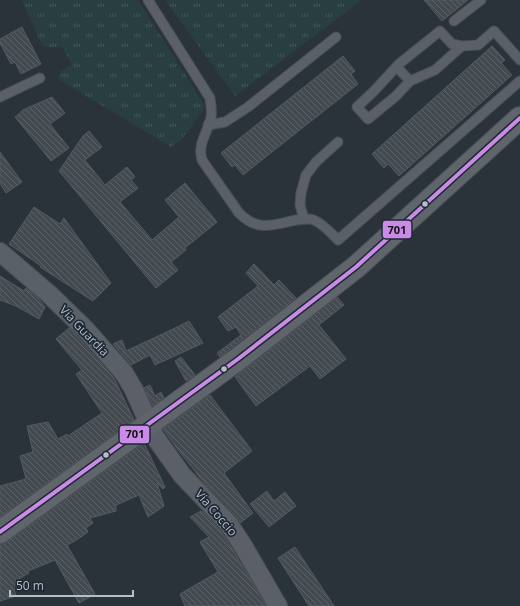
<svg xmlns="http://www.w3.org/2000/svg" width="520" height="606" font-family="'Open Sans',sans-serif">
<defs>
<pattern id="grass-tufts" width="24" height="20" patternUnits="userSpaceOnUse"><rect width="24" height="20" fill="#283e40"/><path d="M3 7l-1-3M5 7V3M7 7l1-3M15 17l-1-3M17 17v-4M19 17l1-3" fill="none" stroke="#45585a"/></pattern>
<pattern id="building-back-hatch" width="6" height="6" patternUnits="userSpaceOnUse"><rect width="6" height="6" fill="#434a50"/><path d="M-1 5l2 2M0 0l6 6M5-1l2 2" fill="none" stroke="#5c6268"/></pattern>
</defs>
<rect width="100%" height="100%" fill="#2b333a"/>
<!-- grass -->
<g fill="url(#grass-tufts)">
<polygon points="23,0 138,0 204,104 203,111 181,140 171,147 58,79 61,71 72,64 62,47 43,47 22,1"/>
<polygon points="165,0 362,0 235,96"/>
</g>
<!-- building -->
<g fill="url(#building-back-hatch)" stroke="#535a61">
<polygon points="424,0 468,0 442,21"/>
<polygon points="22,27 41,64 21,74 15,62 11,64 0,43 0,39"/>
<polygon points="492,46 505,60 501,63 512,75 399,176 388,164 384,168 372,154"/>
<polygon points="343,56 355,71 351,74 358,84 243,175 235,165 232,167 221,153"/>
<polygon points="52,97 65,113 50,124 69,148 51,161 15,117 23,110"/>
<polygon points="89,131 102,147 85,160 105,185 127,167 135,177 131,180 138,188 120,202 152,240 179,217 165,200 185,183 217,222 185,248 186,250 171,262 178,270 156,288 59,171 83,136"/>
<polygon points="0,152 22,182 6,193 0,183"/>
<polygon points="34,207 60,224 64,218 111,283 93,301 40,267 41,266 9,244"/>
<polygon points="254,264 274,285 279,280 296,298 220,357 217,353 241,335 236,327 228,331 218,317 258,286 246,273"/>
<polygon points="0,276 24,291 26,288 38,298 45,307 39,319 16,306 0,300"/>
<polygon points="337,297 344,305 319,325 346,359 320,379 310,366 256,406 235,377"/>
<polygon points="189,321 203,343 155,365 150,355 131,365 113,344 122,340 126,351 173,329"/>
<polygon points="69,328 78,337 114,378 134,420 0,517 0,486 26,479 20,456 33,452 27,426 48,422 58,439 67,434 68,436 102,413 76,374 82,370 56,339"/>
<polygon points="181,357 195,375 186,381 175,361"/>
<polygon points="150,385 155,396 161,392 164,398 153,406 144,388"/>
<polygon points="210,395 252,451 224,473 253,513 240,523 236,516 206,485 178,450 163,429"/>
<polygon points="144,443 165,487 163,489 157,483 164,506 148,517 139,495 116,505 116,511 90,518 93,523 86,528 88,532 75,541 67,545 95,594 79,603 55,560 28,571 29,573 17,580 18,585 16,586 17,589 14,590 16,596 0,601 0,544 7,542"/>
<polygon points="267,491 274,501 285,492 296,506 269,527 250,504"/>
<polygon points="201,511 205,514 220,530 233,550 266,606 185,606 180,594 218,572 200,542 209,537 190,517"/>
<polygon points="295,547 334,606 309,606 278,558"/>
</g>
<g fill="none" stroke-linecap="round" stroke-linejoin="round">
<!-- service casing -->
<g stroke="#494f54" stroke-width="11">
<g id="service">
<path d="M148,0L210,98C211,104 212,111 211,117C208,133 197,143 202,160L239,213C258,232 272,225 296,220C302,219 309,218 314,220C323,224 331,233 338,240L520,81"/>
<polyline points="454,21 481,0"/>
<polyline points="462,46 435,70 410,81 396,96 368,119 357,107 374,91 399,64 440,31 452,44 462,46 478,45 494,31 520,60"/>
<polyline points="397,67 410,81"/>
<polyline points="0,97 40,78"/>
<polyline points="208,125 225,122 248,107 336,37"/>
<polyline points="304,219 300,205 301,193 306,175 316,162 338,142"/>
</g>
</g>
<!-- minor casing -->
<g stroke="#494f54" stroke-width="20">
<polyline id="minor" points="0,252 49,294 86,330 124,373 134,390 155,437 182,475 228,523 242,544 278,606"/>
</g>
<!-- secondary casing -->
<g stroke="#494f54" stroke-width="24">
<polyline id="secondary" points="0,532 149,424 238,359 356,267 520,118"/>
</g>
<!-- service -->
<use href="#service" stroke="#5b6068" stroke-width="9"/>
<!-- minor -->
<use href="#minor" stroke="#5b6068" stroke-width="18"/>
<!-- secondary -->
<use href="#secondary" stroke="#60656c" stroke-width="22"/>
<!-- bus-1 casing -->
<g stroke="#1e2935" stroke-width="7">
<polyline id="bus-1" points="0,532 238,359 356,267 520,118"/>
</g>
<!-- bus-1 -->
<use href="#bus-1" stroke="#ca8be6" stroke-width="4"/>
</g>
<!-- markers -->
<g fill="#b5bfca" stroke="#1e2935" stroke-width="1.5">
<circle cx="425" cy="204" r="3.5"/>
<circle cx="224" cy="369" r="3.5"/>
<circle cx="106" cy="455" r="3.5"/>
</g>
<g text-anchor="middle" stroke-width="3.5" stroke-linejoin="round" paint-order="stroke">
<!-- street labels -->
<g font-size="12" fill="#b5bfca" stroke="#1e2935">
<text transform="translate(84 331) rotate(46)" y="4">Via Guardia</text>
<text transform="translate(216 513) rotate(49)" y="4">Via Coccio</text>
</g>
</g>
<g stroke="#1e2935" stroke-width="1.5">
<rect x="382" y="220" width="30" height="19" rx="4" fill="#ca8be6"/>
<rect x="119" y="425" width="31" height="19" rx="4" fill="#ca8be6"/>
</g>
<g font-size="11" text-anchor="middle" font-weight="bold" fill="#111">
<text x="397" y="234">701</text>
<text x="135" y="438">701</text>
</g>
<!-- scale -->
<path d="M10 590v6h123v-6" fill="none" stroke="#b5bfca" stroke-width="2"/>
<text x="16" y="590" font-size="12" fill="#b5bfca" stroke="#1e2935" stroke-width="3" paint-order="stroke">50 m</text>
</svg>
